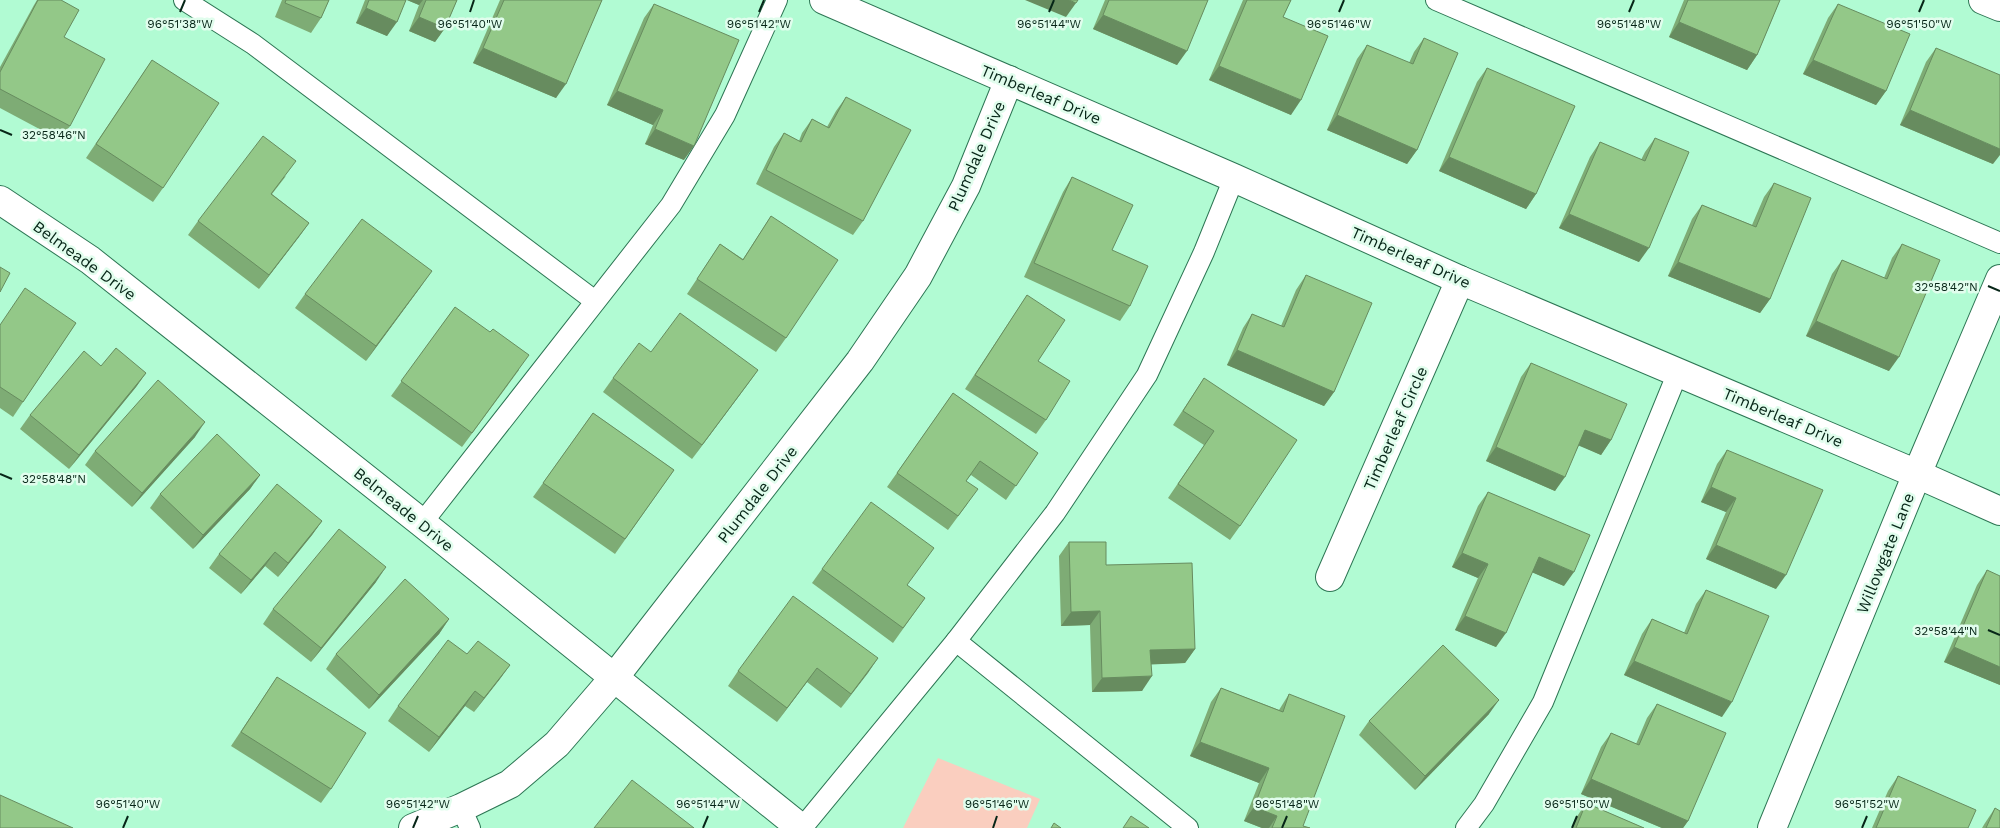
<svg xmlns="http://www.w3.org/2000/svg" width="2000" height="828" font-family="'Work Sans',sans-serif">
<rect width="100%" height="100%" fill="#b1fbd3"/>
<!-- green -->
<polygon fill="#facebf" points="938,758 1040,799 1027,828 903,828"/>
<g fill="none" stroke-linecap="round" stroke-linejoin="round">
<!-- lane casing -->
<g stroke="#2d7654" stroke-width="22">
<g id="lane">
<polyline points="184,0 253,44 595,301"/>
<polyline points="1436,0 2000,243"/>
<polyline points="422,523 671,205 725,115 777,0"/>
<polyline points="956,641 1188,828"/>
<polyline points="461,808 470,828"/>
<polyline points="802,828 956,641 1055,513 1147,375 1204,252 1234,178"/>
<polyline points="1466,828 1484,804 1543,702 1678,372"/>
</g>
</g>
<!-- street casing -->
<g stroke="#2d7654" stroke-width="30">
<g id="street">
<polyline points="824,0 1234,178 1460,280 1917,474 2000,511"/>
<polyline points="1983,0 2000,7"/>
<polyline points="0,200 90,260 422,523 801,828"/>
<polyline points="1330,577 1460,280"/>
<polyline points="413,828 461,808 510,784 557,744 613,679 860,361 918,276 966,186 1009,80"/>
</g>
</g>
<!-- secondary casing -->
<g stroke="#2d7654" stroke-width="30">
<polyline id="secondary" points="1772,828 1917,474 2000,279"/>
</g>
<!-- lane -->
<use href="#lane" stroke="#fff" stroke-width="20"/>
<!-- street -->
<use href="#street" stroke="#fff" stroke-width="28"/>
<!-- secondary -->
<use href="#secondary" stroke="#fff" stroke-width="28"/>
</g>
<!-- wall -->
<g fill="#7eac75">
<polygon points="37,0 61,0 64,37 70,126 60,140 0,108 0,67 34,5"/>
<polygon points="282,0 329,0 321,18 311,33 275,17"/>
<polygon points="365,0 406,0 387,36 356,23"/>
<polygon points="407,0 457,0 445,28 435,42 409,31 419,5"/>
<polygon points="500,0 602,0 556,98 473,63"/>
<polygon points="1105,0 1208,0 1177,65 1093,29"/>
<polygon points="1243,0 1291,0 1283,17 1291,115 1209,80"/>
<polygon points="1684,0 1780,0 1757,55 1747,70 1669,37"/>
<polygon points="654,4 684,160 645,144 653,125 607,105 644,18"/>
<polygon points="1838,4 1886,91 1876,105 1803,74 1828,18"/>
<polygon points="1424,38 1417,150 1407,164 1327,130 1357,59 1367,45 1409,63 1414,52"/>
<polygon points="1936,48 1993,164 1900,125 1926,62"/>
<polygon points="152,60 163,188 153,202 86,158"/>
<polygon points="1487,68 1536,194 1526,209 1439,171 1477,82"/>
<polygon points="846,97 863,221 853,235 756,184 774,147 784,133 799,141 802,133 812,119 827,127 836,111"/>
<polygon points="1655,138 1639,262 1559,228 1590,157 1600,142 1641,160 1645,152"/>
<polygon points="286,176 272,194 309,223 259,289 188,235 198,221"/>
<polygon points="1072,177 1112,250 1130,306 1120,321 1024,277 1063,192"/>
<polygon points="1774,183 1770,299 1760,313 1668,276 1692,219 1702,205 1752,225 1764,197"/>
<polygon points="771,216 786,338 776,352 687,294 720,244 743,259"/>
<polygon points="1902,244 1889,371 1806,336 1832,274 1842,260 1884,278 1892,258"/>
<polygon points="1306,275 1334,392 1324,406 1227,365 1243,328 1252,314 1281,326 1296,290"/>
<polygon points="422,285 366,361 295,308 305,294"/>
<polygon points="1027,295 1038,361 1046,420 1036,434 965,389"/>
<polygon points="455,307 519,370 462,447 391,396"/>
<polygon points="76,323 13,417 0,408 0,324"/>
<polygon points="651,352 758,370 692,459 603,392 613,378"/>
<polygon points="1531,363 1611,440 1601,455 1579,445 1555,491 1486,461 1521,377"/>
<polygon points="101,366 146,373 136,387 69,469 20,429 30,415"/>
<polygon points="1204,378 1240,526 1230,540 1168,498 1204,445 1173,425"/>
<polygon points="953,393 1038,453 1006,500 971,475 966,481 968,503 948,530 887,487"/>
<polygon points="593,413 674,470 615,554 533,497"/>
<polygon points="195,437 132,507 85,465 95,451"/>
<polygon points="1727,450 1776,589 1706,559 1726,512 1701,502 1717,464"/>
<polygon points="260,475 250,489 193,549 150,508 160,494"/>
<polygon points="1488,492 1564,586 1532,572 1496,647 1455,630 1478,578 1452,567 1478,506"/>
<polygon points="322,521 312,535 278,577 265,566 241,594 209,568 219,554"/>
<polygon points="1069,542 1106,565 1195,649 1185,663 1151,664 1142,691 1092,692 1090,625 1061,626 1059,556"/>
<polygon points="822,569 907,585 925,598 893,643 812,583"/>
<polygon points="1987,570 2000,685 1944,662 1977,585"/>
<polygon points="376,582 311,662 263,624 273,609"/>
<polygon points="1706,590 1722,717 1624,675 1642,634 1652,619 1684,633 1696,604"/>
<polygon points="449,619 439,634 369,709 326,669 336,654"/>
<polygon points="467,654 510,665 474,712 465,706 429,752 388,721 398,706"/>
<polygon points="878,658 841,708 807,682 777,722 728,686 738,671"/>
<polygon points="277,677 331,789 321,803 231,746"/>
<polygon points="1221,688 1279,710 1289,694 1303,826 1310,828 1262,828 1244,821 1259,783 1190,756 1211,702"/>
<polygon points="1657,704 1688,821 1683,828 1662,828 1581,794 1601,747 1611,733 1636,744 1647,718"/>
<polygon points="1489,714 1415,790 1359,735 1369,721"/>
<polygon points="1898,776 1968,828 1872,828 1888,791"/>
<polygon points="1586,803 1644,828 1572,828 1576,818"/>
<polygon points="1995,808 2000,828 1982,828 1985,823"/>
</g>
<!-- shaded-wall -->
<g fill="#678c5f">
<polygon points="407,0 423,0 419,5"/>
<polygon points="1025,0 1069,0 1076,3 1066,17"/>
<polygon points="366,8 397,22 387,36 356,23"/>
<polygon points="1103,15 1187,51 1177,65 1093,29"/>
<polygon points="419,17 445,28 435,42 409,31"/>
<polygon points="1679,22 1757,55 1747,70 1669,37"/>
<polygon points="483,48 566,84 556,98 473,63"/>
<polygon points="1813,60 1886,91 1876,105 1803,74"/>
<polygon points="1219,66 1301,100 1291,115 1209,80"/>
<polygon points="617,91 663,110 653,125 607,105"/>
<polygon points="1910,110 2000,149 2000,155 1993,164 1900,125"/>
<polygon points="1337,115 1417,150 1407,164 1327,130"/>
<polygon points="655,129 694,146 684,160 645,144"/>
<polygon points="1449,157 1536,194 1526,209 1439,171"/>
<polygon points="1569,214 1649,248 1639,262 1559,228"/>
<polygon points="309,223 299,237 259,289 269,275"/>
<polygon points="1678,262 1770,299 1760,313 1668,276"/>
<polygon points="432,271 422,285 366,361 376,346"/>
<polygon points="1816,321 1899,357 1889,371 1806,336"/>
<polygon points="1237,350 1334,392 1324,406 1227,365"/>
<polygon points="758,370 748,384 692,459 702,445"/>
<polygon points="146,373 136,387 69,469 79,455"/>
<polygon points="205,422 195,437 132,507 142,493"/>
<polygon points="1585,430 1611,440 1601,455 1575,444"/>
<polygon points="1496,447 1565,477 1555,491 1486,461"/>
<polygon points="260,475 250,489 193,549 203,535"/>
<polygon points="1711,487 1736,498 1726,512 1701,502"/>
<polygon points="322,521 312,535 278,577 288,563"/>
<polygon points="1716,545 1786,575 1776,589 1706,559"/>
<polygon points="275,552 265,566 241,594 251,580"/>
<polygon points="1462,553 1488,564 1478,578 1452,567"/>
<polygon points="1539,557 1574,572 1564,586 1529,571"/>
<polygon points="386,567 376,582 311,662 321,648"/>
<polygon points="1100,611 1090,625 1061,626 1071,612"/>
<polygon points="1465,616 1506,633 1496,647 1455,630"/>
<polygon points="449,619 439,634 369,709 379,695"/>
<polygon points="1954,647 2000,667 2000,685 1944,662"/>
<polygon points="1195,649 1185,663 1140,665 1150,650"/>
<polygon points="878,658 868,673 841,708 851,694"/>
<polygon points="1634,661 1732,702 1722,717 1624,675"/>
<polygon points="510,665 500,679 474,712 484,698"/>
<polygon points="817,668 807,682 777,722 787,708"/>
<polygon points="1152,676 1142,691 1092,692 1102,678"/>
<polygon points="475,691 465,706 429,752 439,737"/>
<polygon points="1499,700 1489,714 1415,790 1425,776"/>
<polygon points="1200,742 1269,768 1259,783 1190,756"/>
<polygon points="1591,779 1688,821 1683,828 1662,828 1581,794"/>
<polygon points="1254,807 1277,816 1269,828 1262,828 1244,821"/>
</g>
<!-- building -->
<g fill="#93c888" stroke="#678c5f">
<polygon points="38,0 61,0 79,10 64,37 105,59 70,126 0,89 0,72"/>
<polygon points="286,0 329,0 321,18 285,3"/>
<polygon points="369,0 406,0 397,22 366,8"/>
<polygon points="426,0 457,0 445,28 419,17"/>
<polygon points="504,0 602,0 566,84 483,48"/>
<polygon points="1069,0 1078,0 1076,3"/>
<polygon points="1109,0 1208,0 1187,51 1103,15"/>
<polygon points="1247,0 1291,0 1283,17 1328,36 1301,100 1219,66"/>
<polygon points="1688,0 1780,0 1757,55 1679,22"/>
<polygon points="654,4 739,40 694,146 655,129 663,110 617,91"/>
<polygon points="1838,4 1910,34 1886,91 1813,60"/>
<polygon points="1424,38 1458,53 1417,150 1337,115 1367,45 1413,64"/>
<polygon points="1936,48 2000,75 2000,149 1910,110"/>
<polygon points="152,60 219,103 163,188 96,144"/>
<polygon points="1487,68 1575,106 1536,194 1449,157"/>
<polygon points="846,97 911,130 863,221 766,170 784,133 801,142 812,119 829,128"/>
<polygon points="263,136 296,161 271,194 309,223 269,275 198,221"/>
<polygon points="1655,138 1689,152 1649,248 1569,214 1600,142 1645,161"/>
<polygon points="1072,177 1133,205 1112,250 1148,266 1130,306 1034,263"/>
<polygon points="1774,183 1811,198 1770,299 1678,262 1702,205 1756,227"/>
<polygon points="771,216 838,260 786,338 697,279 720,244 743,260"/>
<polygon points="362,219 432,271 376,346 305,294"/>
<polygon points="1902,244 1940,260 1899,357 1816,321 1842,260 1887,279"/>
<polygon points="0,267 10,273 0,292"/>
<polygon points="1306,275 1372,303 1334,392 1237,350 1252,314 1284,327"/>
<polygon points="25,288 76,323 23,402 0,387 0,325"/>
<polygon points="1027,295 1065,320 1038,361 1070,381 1046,420 975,375"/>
<polygon points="455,307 490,332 493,329 529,355 472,433 401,381"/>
<polygon points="680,313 758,370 702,445 613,378 639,343 651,352"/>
<polygon points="116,348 146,373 79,455 30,415 84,351 101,366"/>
<polygon points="1531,363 1627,404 1611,440 1585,430 1565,477 1496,447"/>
<polygon points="1204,378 1297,440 1240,526 1178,484 1214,431 1183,411"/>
<polygon points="158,380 205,422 142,493 95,451"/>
<polygon points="953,393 1038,453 1016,486 980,461 966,481 978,489 958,516 897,473"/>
<polygon points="593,413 674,470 625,539 543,483"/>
<polygon points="217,434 260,475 203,535 160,494"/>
<polygon points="1727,450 1823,490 1786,575 1716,545 1736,498 1711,487"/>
<polygon points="277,484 322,521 288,563 275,552 251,580 219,554"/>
<polygon points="1488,492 1590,535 1574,572 1539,557 1506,633 1465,616 1488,564 1462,553"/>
<polygon points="871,502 934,548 907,585 925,598 903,628 822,569"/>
<polygon points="339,529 386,567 321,648 273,609"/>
<polygon points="1069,542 1106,542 1106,565 1192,563 1195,649 1150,650 1152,676 1102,678 1100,611 1071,612"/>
<polygon points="1987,570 2000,576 2000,667 1954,647"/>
<polygon points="405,579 449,619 379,695 336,654"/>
<polygon points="1706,590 1769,616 1732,702 1634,661 1652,619 1687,634"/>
<polygon points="793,596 878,658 851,694 817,668 787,708 738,671"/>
<polygon points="448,640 467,654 478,641 510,665 484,698 475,691 439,737 398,706"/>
<polygon points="1443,645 1499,700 1425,776 1369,721"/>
<polygon points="277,677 366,733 331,789 241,732"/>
<polygon points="1221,688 1283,712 1289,694 1345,716 1303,826 1310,828 1272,828 1277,816 1254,807 1269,768 1200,742"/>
<polygon points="1657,704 1726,733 1688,821 1591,779 1611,733 1639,745"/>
<polygon points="1898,776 1976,810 1968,828 1876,828"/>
<polygon points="632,780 694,828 594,828"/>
<polygon points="0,795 73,828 0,828"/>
<polygon points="1586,803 1644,828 1576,828"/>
<polygon points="1995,808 2000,811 2000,828 1986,828"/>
<polygon points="1131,816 1149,828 1123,828"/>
<polygon points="1054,823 1061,828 1051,828"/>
</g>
<!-- ticks -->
<path fill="none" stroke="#072618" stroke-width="2" d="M180,12L185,0M470,12L474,0M759,12L764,0M1049,12L1054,0M1339,12L1344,0M1629,12L1634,0M1919,12L1924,0M0,130L12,135M1988,286L2000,291M0,474L12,479M1988,630L2000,635M123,828L128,816M413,828L418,816M703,828L708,816M993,828L997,816M1282,828L1287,816M1572,828L1577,816M1862,828L1867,816"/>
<g text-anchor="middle" stroke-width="5" stroke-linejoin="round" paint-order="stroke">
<!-- street labels -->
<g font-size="16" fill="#072618" stroke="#e1fded">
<text transform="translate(1041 94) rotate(23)" y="6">Timberleaf Drive</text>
<text transform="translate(976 156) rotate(-66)" y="6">Plumdale Drive</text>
<text transform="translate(1411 257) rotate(24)" y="6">Timberleaf Drive</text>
<text transform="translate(85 260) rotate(36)" y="6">Belmeade Drive</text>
<text transform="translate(1783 417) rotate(23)" y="6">Timberleaf Drive</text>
<text transform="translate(1395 428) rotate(-66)" y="6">Timberleaf Circle</text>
<text transform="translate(757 494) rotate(-52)" y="6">Plumdale Drive</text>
<text transform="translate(404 509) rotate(39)" y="6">Belmeade Drive</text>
<text transform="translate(1885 553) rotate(-68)" y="6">Willowgate Lane</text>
</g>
</g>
<g font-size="12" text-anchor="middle" fill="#072618" stroke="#e1fded" stroke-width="5" stroke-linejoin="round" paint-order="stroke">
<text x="180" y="28">96°51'38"W</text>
<text x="470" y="28">96°51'40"W</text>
<text x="759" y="28">96°51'42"W</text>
<text x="1049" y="28">96°51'44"W</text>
<text x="1339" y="28">96°51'46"W</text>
<text x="1629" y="28">96°51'48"W</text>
<text x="1919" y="28">96°51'50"W</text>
<text x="54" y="139">32°58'46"N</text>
<text x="1946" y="291">32°58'42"N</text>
<text x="54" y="483">32°58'48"N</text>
<text x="1946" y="635">32°58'44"N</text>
<text x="128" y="808">96°51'40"W</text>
<text x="418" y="808">96°51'42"W</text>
<text x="708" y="808">96°51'44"W</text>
<text x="997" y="808">96°51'46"W</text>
<text x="1287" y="808">96°51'48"W</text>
<text x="1577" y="808">96°51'50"W</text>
<text x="1867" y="808">96°51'52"W</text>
</g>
</svg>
